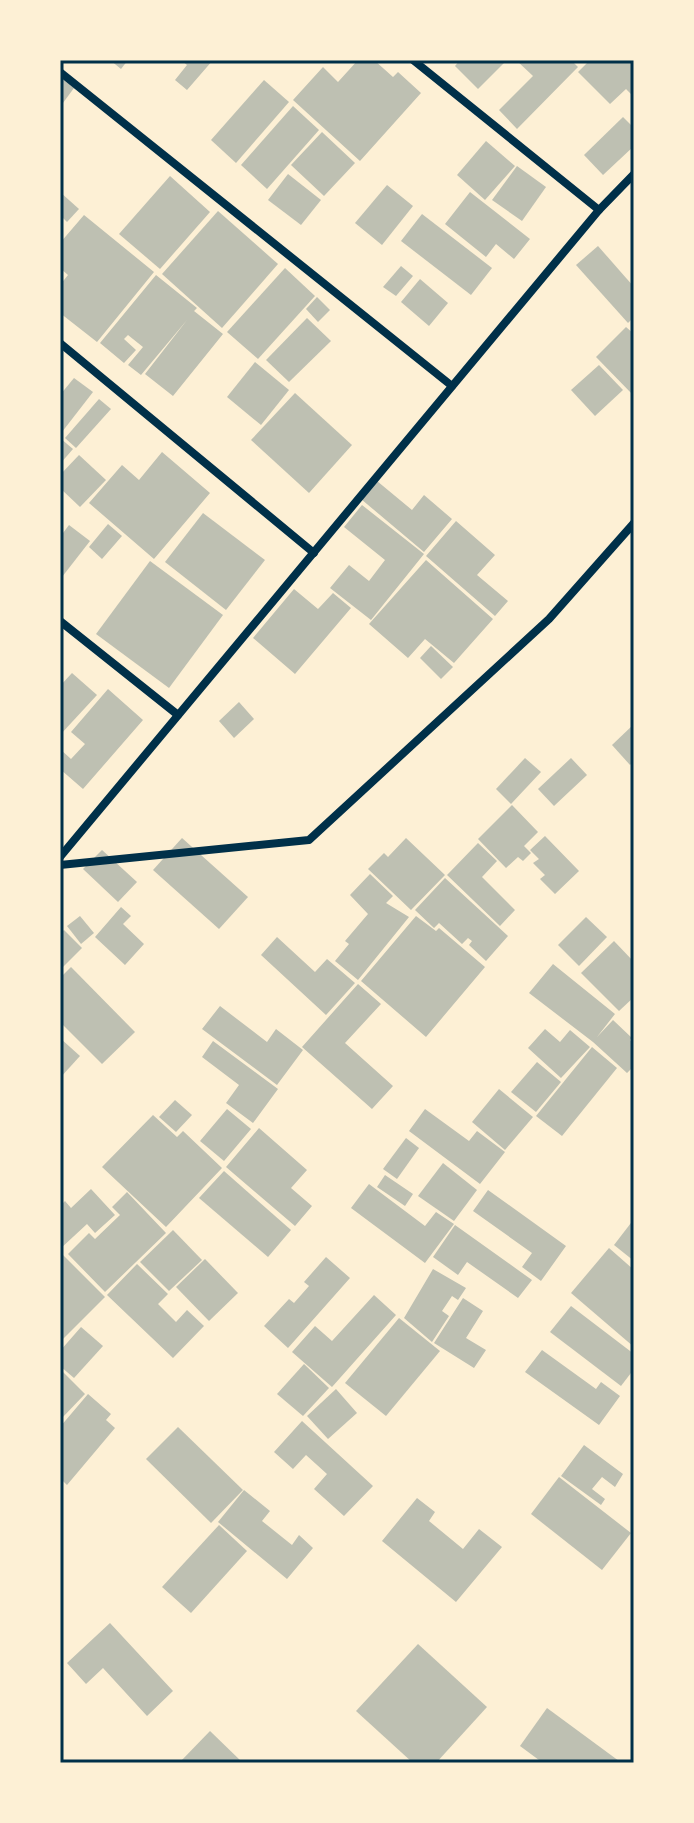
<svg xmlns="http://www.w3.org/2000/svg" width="694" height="1823" font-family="Inter,sans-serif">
<rect width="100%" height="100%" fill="#fdf0d5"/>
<!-- building -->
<g fill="#bec0b2">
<polygon points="110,60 128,60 121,69"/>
<polygon points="181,60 213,60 187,90 175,80 187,65"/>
<polygon points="358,60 374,60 393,77 398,72 421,93 360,161 293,100 323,67 338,82"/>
<polygon points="460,60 507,60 478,89 455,66"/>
<polygon points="516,60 571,60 578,67 517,129 499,110 533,76"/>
<polygon points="590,60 634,60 634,91 631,94 626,89 610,104 578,72"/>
<polygon points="60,77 74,88 60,107"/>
<polygon points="264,80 289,102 236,163 211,140"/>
<polygon points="293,106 319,130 267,189 241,165"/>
<polygon points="623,117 634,128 634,146 603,175 584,155"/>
<polygon points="322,132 355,163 324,196 291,165"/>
<polygon points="486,141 515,166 485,200 457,175"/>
<polygon points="517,166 546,187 522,221 492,200"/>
<polygon points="288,174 321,200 301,225 268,200"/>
<polygon points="170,176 210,212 160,269 119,234"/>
<polygon points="387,185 413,206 382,245 355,223"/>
<polygon points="60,192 79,209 67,222 60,215"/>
<polygon points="470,192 530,239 514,259 496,244 486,257 445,224"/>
<polygon points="218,211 278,264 222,328 162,274"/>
<polygon points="422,214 492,268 471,295 401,241"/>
<polygon points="84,215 154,272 97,342 60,313 60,285 68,275 60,268 60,243"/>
<polygon points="598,246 634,287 634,317 628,323 576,265"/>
<polygon points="401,266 413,276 396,296 383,287"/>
<polygon points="285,268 315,296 258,359 227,332"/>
<polygon points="156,275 197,308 194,311 223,334 173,396 145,374 187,320 141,375 128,365 143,347 128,335 124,339 136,350 124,363 100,343"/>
<polygon points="420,279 448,303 429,326 401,302"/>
<polygon points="317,297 330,310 318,322 306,309"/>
<polygon points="307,318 331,341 289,382 266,360"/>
<polygon points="626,327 634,334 634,396 596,357"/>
<polygon points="255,362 289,390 261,425 227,397"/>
<polygon points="599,365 623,390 595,416 571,390"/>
<polygon points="74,378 93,392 62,432 60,431 60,395"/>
<polygon points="295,393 352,445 309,493 251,440"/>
<polygon points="99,399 111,409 76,448 65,438"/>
<polygon points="60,438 73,449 60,464"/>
<polygon points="162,452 210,493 154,559 89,503 122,465 139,480"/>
<polygon points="79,455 106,480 80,507 60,488 60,475"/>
<polygon points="377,481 412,510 424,495 452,519 424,552 361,499"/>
<polygon points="362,505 424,554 371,620 330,588 349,565 369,581 385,560 344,527"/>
<polygon points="203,513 265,560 226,610 165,562"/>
<polygon points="456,521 495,555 477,575 508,601 495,616 426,556"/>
<polygon points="108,524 122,536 102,559 89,547"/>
<polygon points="69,525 90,541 62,577 60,576 60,537"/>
<polygon points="426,560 493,619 454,663 425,639 408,658 369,624"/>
<polygon points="150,561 223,615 169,688 96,634"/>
<polygon points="294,589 318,609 333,593 351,608 295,674 253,638"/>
<polygon points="431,646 453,667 441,679 420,658"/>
<polygon points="72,673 97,695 60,735 60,686"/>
<polygon points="108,689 143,720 83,789 60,769 60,749 71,759 85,744 71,732"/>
<polygon points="239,702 254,719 234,738 219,721"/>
<polygon points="634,724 634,761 630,765 612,745"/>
<polygon points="525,758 541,772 511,804 496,789"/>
<polygon points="571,758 587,775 554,806 538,789"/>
<polygon points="512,805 538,832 524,846 531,853 523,861 518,857 506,868 478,839"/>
<polygon points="545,836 579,871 555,894 540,879 545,875 533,863 539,859 530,850"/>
<polygon points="182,838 248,897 219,929 153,870"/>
<polygon points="406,838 445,875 411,910 368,869 384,853 388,857"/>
<polygon points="478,843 497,861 482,877 515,910 500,926 447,875"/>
<polygon points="102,850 137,882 118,902 83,869"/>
<polygon points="370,874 393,896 386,903 409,917 358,980 335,961 349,944 345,941 368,914 350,895"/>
<polygon points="445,878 508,936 486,961 469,945 472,941 468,938 462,944 439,923 434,928 415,910"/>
<polygon points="121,907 131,916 123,924 144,944 125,965 95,937"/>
<polygon points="80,916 94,933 81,944 67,926"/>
<polygon points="416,916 436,931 439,928 485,967 426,1037 361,981"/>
<polygon points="586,917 607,937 579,966 558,945"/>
<polygon points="64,930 82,948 63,967 60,965 60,934"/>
<polygon points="277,937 315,972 327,959 355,983 326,1015 261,955"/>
<polygon points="614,941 634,962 634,997 619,1011 581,973"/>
<polygon points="553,964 615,1014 597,1037 613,1020 632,1038 630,1040 634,1044 634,1066 627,1073 593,1042 529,993"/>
<polygon points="71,967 135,1032 102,1064 60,1022 60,978"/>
<polygon points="358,984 381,1004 345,1043 393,1086 372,1109 302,1047"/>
<polygon points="220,1006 267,1042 276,1029 303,1050 277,1085 202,1029"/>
<polygon points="545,1029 560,1042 570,1030 590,1047 561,1078 528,1048"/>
<polygon points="60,1038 80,1056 60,1078"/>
<polygon points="213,1041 278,1089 253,1123 226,1103 239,1085 202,1057"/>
<polygon points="592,1047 617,1068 562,1136 536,1116"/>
<polygon points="537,1062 561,1082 536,1112 511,1092"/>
<polygon points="499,1089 533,1117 505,1150 472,1122"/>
<polygon points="175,1100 192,1115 176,1132 159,1117"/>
<polygon points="227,1109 251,1129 224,1161 200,1141"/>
<polygon points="425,1109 469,1141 477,1131 505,1152 480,1184 409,1131"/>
<polygon points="153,1115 177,1137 183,1131 222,1168 166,1227 102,1167"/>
<polygon points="259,1128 307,1170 291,1188 312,1206 295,1226 226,1167"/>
<polygon points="406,1138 419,1148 397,1179 383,1169"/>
<polygon points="443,1163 477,1190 454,1221 418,1196"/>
<polygon points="224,1171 291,1230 268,1257 199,1198"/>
<polygon points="385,1175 413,1194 405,1206 377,1187"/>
<polygon points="369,1184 425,1226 436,1212 454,1224 425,1263 351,1208"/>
<polygon points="91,1189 115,1215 95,1233 87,1224 60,1249 60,1206 65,1201 71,1208"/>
<polygon points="488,1190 566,1246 541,1281 522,1267 532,1253 473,1211"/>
<polygon points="127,1192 166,1233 105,1292 68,1254 89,1233 95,1239 120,1215 112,1207"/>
<polygon points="634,1219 634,1261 614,1245"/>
<polygon points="455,1225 532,1280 518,1298 467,1262 458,1275 433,1257"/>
<polygon points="173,1230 202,1260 169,1291 140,1262"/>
<polygon points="609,1248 634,1270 634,1347 571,1293"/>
<polygon points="63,1255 105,1297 60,1342 60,1258"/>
<polygon points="326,1257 350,1278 288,1348 264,1326 289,1299 294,1303 309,1286 304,1282"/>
<polygon points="205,1259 238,1293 209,1321 176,1287"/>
<polygon points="137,1264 168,1294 158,1304 176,1322 187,1310 204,1326 173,1358 107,1295"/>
<polygon points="433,1269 466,1288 458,1300 452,1296 442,1311 449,1316 432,1342 404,1318"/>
<polygon points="374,1295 396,1315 332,1387 292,1352 315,1326 332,1341"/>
<polygon points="463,1298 483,1311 466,1338 486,1350 474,1368 434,1343"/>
<polygon points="571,1306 634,1354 634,1369 621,1386 550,1332"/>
<polygon points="399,1318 440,1351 386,1416 345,1383"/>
<polygon points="81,1327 103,1346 74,1378 60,1366 60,1351"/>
<polygon points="542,1350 596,1389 601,1382 620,1396 599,1425 525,1372"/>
<polygon points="304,1364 329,1388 303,1416 277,1394"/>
<polygon points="60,1369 85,1394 62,1418 60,1416"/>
<polygon points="336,1389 357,1413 328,1439 307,1416"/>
<polygon points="88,1394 111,1414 106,1420 115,1428 67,1485 60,1478 60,1427"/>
<polygon points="302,1421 373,1486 344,1516 314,1489 327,1474 306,1455 293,1469 274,1452"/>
<polygon points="178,1427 243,1490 211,1523 146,1459"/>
<polygon points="584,1445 623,1474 615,1487 602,1477 592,1489 605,1499 601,1505 561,1476"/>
<polygon points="559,1477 631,1533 602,1570 531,1514"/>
<polygon points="244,1490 270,1511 262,1521 292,1545 299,1535 313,1548 287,1579 218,1522"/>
<polygon points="417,1498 435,1512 429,1521 463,1549 479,1529 502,1547 456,1602 382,1541"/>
<polygon points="219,1525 247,1551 191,1613 162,1587"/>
<polygon points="110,1623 173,1691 147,1716 103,1668 86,1684 67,1663"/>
<polygon points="418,1644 487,1707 436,1763 413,1763 356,1711"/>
<polygon points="547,1708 619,1761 618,1763 543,1763 520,1746"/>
<polygon points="210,1731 243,1763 179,1763"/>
</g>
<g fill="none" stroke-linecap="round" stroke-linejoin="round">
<!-- minor -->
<g stroke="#003049" stroke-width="8">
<polyline points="413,60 599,210"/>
<polyline points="60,72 452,386"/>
<polyline points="60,343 314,553"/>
<polyline points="60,621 178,715"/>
<polyline points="60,857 599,210 634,174"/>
<polyline points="60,865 309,840 549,619 634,523"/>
</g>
</g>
<!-- border -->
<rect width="694" height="1823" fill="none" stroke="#fdf0d5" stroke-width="124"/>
<rect x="62" y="62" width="570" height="1699" fill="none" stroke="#003049" stroke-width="3"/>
</svg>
